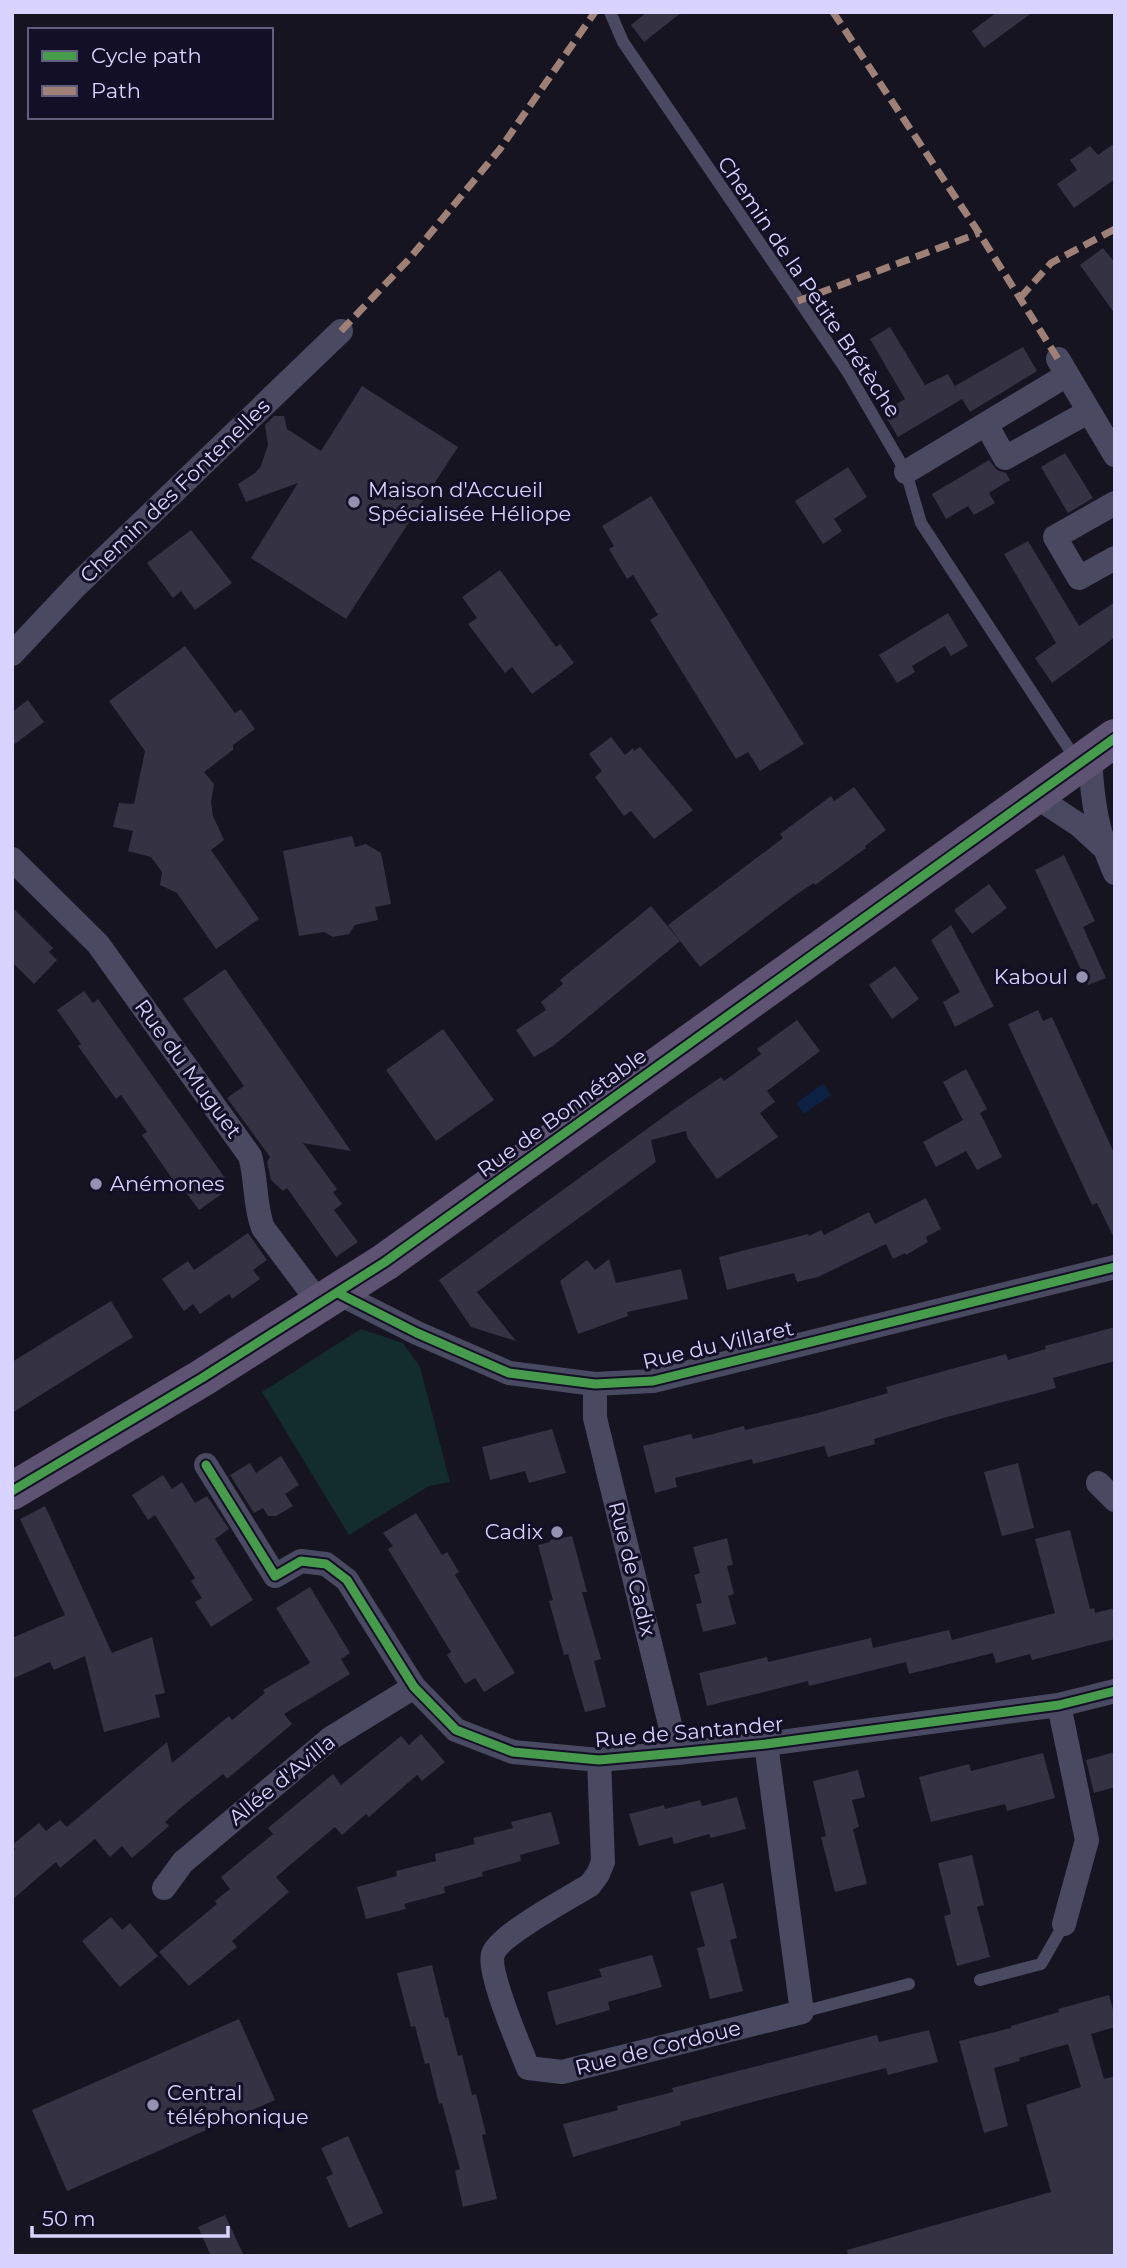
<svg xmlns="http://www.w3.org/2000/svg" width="1127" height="2268" font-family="Montserrat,sans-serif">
<rect width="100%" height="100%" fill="#161421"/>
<!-- green -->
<polygon fill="#132c2d" points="361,1329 403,1343 420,1367 450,1482 429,1486 349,1535 262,1392"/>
<!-- water -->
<polygon fill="#0d2144" points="823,1084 831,1095 804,1114 796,1103"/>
<!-- building -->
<g fill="#343243">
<polygon points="647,12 682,12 644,42 631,25"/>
<polygon points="997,12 1033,12 984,48 972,31"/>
<polygon points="1115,143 1115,179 1074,208 1057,184 1077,170 1070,160 1090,146 1098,155"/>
<polygon points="1103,248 1115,263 1115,314 1080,265"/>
<polygon points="890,327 925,385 948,374 960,396 955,386 1023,347 1037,371 970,412 962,399 898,437 883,412 905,399 870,339"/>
<polygon points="362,386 458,447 346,619 251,558 298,483 246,502 238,484 255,473 261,466 268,445 265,425 274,416 284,416 287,429 321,451"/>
<polygon points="1065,453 1093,498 1068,513 1041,467"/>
<polygon points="989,460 997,470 1006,473 1010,480 989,493 995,503 974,515 968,506 946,519 932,494"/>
<polygon points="848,467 867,497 834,519 842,531 823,544 795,501"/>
<polygon points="651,496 804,744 760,771 748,752 736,759 650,620 658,615 633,575 627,579 609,549 614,546 602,526"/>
<polygon points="191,530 232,583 195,610 181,591 173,598 147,563"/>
<polygon points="1028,541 1079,626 1115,602 1115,637 1052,683 1035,658 1056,643 1004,554"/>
<polygon points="500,570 556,647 560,644 574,663 532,694 512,667 505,673 468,624 477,618 462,597"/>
<polygon points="948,613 968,646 951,656 945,646 912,666 915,672 897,683 879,655"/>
<polygon points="185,646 235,713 241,709 255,729 233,745 233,750 204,772 214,784 211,802 213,816 224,840 211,850 259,919 216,949 177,893 160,885 162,872 151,857 128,851 133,831 113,827 119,803 134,804 145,751 109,701"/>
<polygon points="28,700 44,722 12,746 12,712"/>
<polygon points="611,737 625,755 633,748 634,751 640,747 693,810 654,839 631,811 624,816 595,777 602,771 589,754"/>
<polygon points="854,787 886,830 865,846 866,848 815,885 814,883 794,896 700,967 668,925 783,838 780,834 831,796 834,801"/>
<polygon points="352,836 355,847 366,844 381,853 391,904 375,907 378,920 355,925 349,934 333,937 324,932 299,936 283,851"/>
<polygon points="1064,855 1095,921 1083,927 1106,978 1088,985 1035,870"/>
<polygon points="989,884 1007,908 972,934 954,910"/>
<polygon points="651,906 680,941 553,1046 534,1057 516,1030 546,1010 541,1002 563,984 560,980"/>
<polygon points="12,907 53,948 49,952 57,960 34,984 12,962"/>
<polygon points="951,925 994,1006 955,1027 943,1002 960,992 931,940"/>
<polygon points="895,966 919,999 892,1019 869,985"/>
<polygon points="225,969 351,1151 303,1143 337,1189 333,1192 342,1204 334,1210 358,1242 336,1257 287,1188 283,1191 271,1180 267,1162 270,1157 227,1098 244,1086 183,999"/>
<polygon points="84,991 93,1003 98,999 225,1178 220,1182 226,1191 199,1210 176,1179 173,1180 142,1135 147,1132 121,1095 116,1099 78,1046 81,1044 57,1010"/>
<polygon points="1038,1010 1043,1021 1052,1017 1115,1155 1115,1240 1097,1203 1092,1205 1008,1024"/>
<polygon points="797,1020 820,1051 767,1091 775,1102 760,1113 778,1137 717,1179 688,1139 686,1131 651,1140 656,1162 477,1292 516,1341 471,1327 439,1280 673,1110 721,1077 724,1081 761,1054 757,1049"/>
<polygon points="443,1029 494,1100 436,1141 386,1070"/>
<polygon points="966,1069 987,1109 980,1113 1002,1157 977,1170 966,1151 936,1167 923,1142 963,1120 943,1082"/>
<polygon points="926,1198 941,1229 926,1237 928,1242 906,1255 905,1253 893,1259 886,1244 818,1277 797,1282 794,1273 727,1290 719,1257 808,1234 809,1236 821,1230 824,1235 869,1212 875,1224"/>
<polygon points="248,1233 267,1260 253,1270 260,1279 232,1299 229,1294 200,1314 193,1304 184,1311 162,1279 188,1261 194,1270"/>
<polygon points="609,1259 616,1283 681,1269 688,1299 627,1312 628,1316 578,1334 560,1281 587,1260 595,1270"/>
<polygon points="111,1301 133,1337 12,1413 12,1362"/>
<polygon points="1115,1327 1115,1361 1053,1378 1056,1388 947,1417 874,1439 875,1444 828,1457 824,1446 753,1464 752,1459 675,1478 677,1487 655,1493 643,1446 691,1434 693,1439 744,1426 745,1430 814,1414 888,1393 886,1387 1006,1354 1008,1360 1046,1349 1045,1346"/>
<polygon points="552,1429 566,1473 529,1483 525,1471 490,1480 482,1447"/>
<polygon points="281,1456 299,1485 285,1494 293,1506 276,1516 268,1516 263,1508 254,1513 230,1475 250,1463 256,1473"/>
<polygon points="1018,1463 1034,1528 1002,1536 984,1472"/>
<polygon points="163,1475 172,1489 182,1482 195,1503 207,1496 229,1529 215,1539 253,1600 211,1627 195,1602 202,1598 191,1581 195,1578 155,1515 148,1520 132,1495"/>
<polygon points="45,1506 112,1653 152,1637 165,1693 155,1695 160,1717 104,1732 85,1656 54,1670 50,1662 12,1679 12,1638 65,1615 20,1519"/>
<polygon points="416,1513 442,1555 447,1552 459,1572 455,1575 515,1673 484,1692 475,1678 465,1684 447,1655 451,1652 388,1549 393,1546 383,1533"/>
<polygon points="1070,1530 1090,1609 1094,1608 1095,1613 1115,1608 1115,1639 1032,1660 1030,1654 996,1663 993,1653 909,1674 906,1662 809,1686 808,1681 707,1706 699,1673 767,1657 768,1662 871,1638 873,1648 949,1630 952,1640 1055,1613 1035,1539"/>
<polygon points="572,1536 587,1592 582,1592 601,1659 594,1661 606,1707 585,1712 568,1654 564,1655 549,1601 553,1600 538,1545 550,1542 550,1540"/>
<polygon points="727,1538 733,1565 727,1566 734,1594 728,1596 736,1624 703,1632 696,1604 702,1603 694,1575 700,1573 693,1547"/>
<polygon points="310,1587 350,1653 341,1659 350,1674 284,1714 292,1724 227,1779 223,1774 183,1806 165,1822 169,1826 132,1858 122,1846 110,1857 95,1839 60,1868 56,1862 12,1900 12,1852 15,1849 12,1845 39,1823 46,1831 60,1820 67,1827 167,1742 172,1763 229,1716 232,1720 265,1693 263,1690 310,1663 276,1608"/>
<polygon points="421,1734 445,1762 422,1781 417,1775 369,1817 366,1814 342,1835 335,1827 276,1877 289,1892 232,1941 237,1947 189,1986 159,1952 217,1904 215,1901 230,1889 221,1877 273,1834 268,1828 333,1774 341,1785 401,1736 409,1745"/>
<polygon points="1115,1752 1115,1787 1094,1793 1086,1760"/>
<polygon points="1043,1753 1055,1798 1007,1811 1005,1804 931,1822 919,1777 969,1764 971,1771"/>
<polygon points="858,1770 865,1797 852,1800 859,1827 853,1829 867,1884 835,1892 821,1837 826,1836 813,1781"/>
<polygon points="737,1797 746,1829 711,1838 709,1834 674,1844 672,1837 639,1846 629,1814 664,1805 665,1809 700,1800 702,1806"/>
<polygon points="551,1812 560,1844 520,1855 521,1861 482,1872 483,1876 444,1887 445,1893 404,1904 406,1909 366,1919 357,1887 397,1876 396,1871 436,1861 435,1854 475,1844 473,1838 513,1828 511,1822"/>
<polygon points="972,1855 984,1905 977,1907 990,1957 957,1966 944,1916 951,1914 938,1863"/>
<polygon points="723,1883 737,1938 730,1940 743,1991 710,1999 697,1948 705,1946 690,1892"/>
<polygon points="111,1917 122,1930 130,1923 158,1956 120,1987 82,1941"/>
<polygon points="652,1955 662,1987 608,2002 610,2010 556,2025 547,1992 602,1977 599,1969"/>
<polygon points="432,1965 445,2018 448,2017 458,2056 462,2055 472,2095 476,2094 486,2134 482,2135 497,2199 463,2207 455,2171 460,2169 442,2103 439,2104 429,2063 425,2064 415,2026 411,2027 397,1973"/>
<polygon points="1109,1995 1115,2017 1115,2027 1091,2034 1104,2079 1115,2076 1115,2256 848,2256 847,2250 1051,2192 1026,2105 1081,2087 1068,2044 1019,2058 1020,2061 994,2068 1008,2126 984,2133 959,2041 1011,2028 1011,2026 1059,2012 1058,2009"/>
<polygon points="239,2019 275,2100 67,2191 32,2110"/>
<polygon points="929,2030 938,2062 888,2075 886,2068 760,2100 680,2122 681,2125 573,2157 563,2124 618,2110 617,2106 673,2092 672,2088 861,2039 877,2035 879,2042"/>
<polygon points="348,2136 383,2213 349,2228 326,2177 333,2174 321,2148"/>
<polygon points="225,2215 244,2256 211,2256 198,2227"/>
</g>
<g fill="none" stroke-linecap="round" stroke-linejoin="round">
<!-- lane -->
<g stroke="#4a4962" stroke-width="12">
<polyline points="610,12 623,42 847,371 906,472 921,523 1077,761"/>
<polyline points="980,1980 1041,1964 1064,1924"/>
<polyline points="802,2012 909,1984"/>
</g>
<!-- street -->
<g stroke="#4a4962" stroke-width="24">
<polyline points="1058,359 1115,455"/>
<polyline points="986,424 1005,458 1088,412"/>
<polyline points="906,472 1067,375"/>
<polyline points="1115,503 1055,537 1079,578 1115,558"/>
<polyline points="12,654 76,586 341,331"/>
<path d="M1090,756C1092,799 1097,834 1115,873"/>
<polyline points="1035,796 1079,825 1103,847"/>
<path d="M12,859L98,944L250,1156C257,1180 254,1205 263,1228L320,1304"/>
<polyline points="338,1293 417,1333 509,1373 595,1384 653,1381 1115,1267"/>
<polyline points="595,1384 595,1418 677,1753"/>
<polyline points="206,1465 275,1576 301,1561 326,1564 347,1580 414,1687 456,1730 513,1752 599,1760 677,1753 766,1744 1059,1705 1115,1691"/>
<polyline points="1098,1483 1115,1500"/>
<polyline points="1059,1705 1087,1840 1064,1924"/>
<path d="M599,1760L603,1862L598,1874L590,1885C571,1897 499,1935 493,1954C487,1972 520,2047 528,2068L562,2072L802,2012L766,1744"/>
<polyline points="164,1888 183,1862 331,1738 414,1687"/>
</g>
<!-- primary -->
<polyline stroke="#5e5373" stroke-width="38" points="12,1491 202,1378 385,1262 1115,738"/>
<!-- quiet -->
<g stroke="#9e8076" stroke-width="7" stroke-dasharray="14 7" stroke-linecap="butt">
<polyline points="833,12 979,233 1058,359"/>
<polyline points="1020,298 1051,263 1115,229"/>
<polyline points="798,301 979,233"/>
<polyline points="341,331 410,258 500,149 595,12"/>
</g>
<!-- cycleway casing -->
<g stroke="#130f26" stroke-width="13">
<g id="cycleway">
<polyline points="338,1293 417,1333 509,1373 595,1384 653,1381 1115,1267"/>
<polyline points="206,1465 275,1576 301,1561 326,1564 347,1580 414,1687 456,1730 513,1752 599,1760 677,1753 766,1744 1059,1705 1115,1691"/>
<polyline points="12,1491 202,1378 385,1262 1115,738"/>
</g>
</g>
<!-- cycleway -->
<use href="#cycleway" stroke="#469c4c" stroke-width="9"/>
</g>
<!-- markers -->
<g fill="#9591b1" stroke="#130f26" stroke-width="2.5">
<circle cx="354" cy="502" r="7"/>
<circle cx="1082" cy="977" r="7"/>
<circle cx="96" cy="1184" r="7"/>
<circle cx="557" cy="1532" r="7"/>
<circle cx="153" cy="2105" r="7"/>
</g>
<g text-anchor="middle" stroke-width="6" stroke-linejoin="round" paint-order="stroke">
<!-- street labels -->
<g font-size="21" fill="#d9d4ff" stroke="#130f26">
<text transform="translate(809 287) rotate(56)" y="7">Chemin de la Petite Brétèche</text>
<text transform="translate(175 491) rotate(-44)" y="7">Chemin des Fontenelles</text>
<text transform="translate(188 1069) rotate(54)" y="7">Rue du Muguet</text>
<text transform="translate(562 1113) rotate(-36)" y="7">Rue de Bonnétable</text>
<text transform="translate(718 1345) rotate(-13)" y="7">Rue du Villaret</text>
<text transform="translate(632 1569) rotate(76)" y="7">Rue de Cadix</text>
<text transform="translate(689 1732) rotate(-5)" y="7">Rue de Santander</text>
<text transform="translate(282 1780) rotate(-39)" y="7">Allée d'Avilla</text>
<text transform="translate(658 2048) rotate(-14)" y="7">Rue de Cordoue</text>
</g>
<!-- poi labels -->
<g font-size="21" fill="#d9d4ff" stroke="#130f26" text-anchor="start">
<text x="368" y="497">Maison d'Accueil<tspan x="368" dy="24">Spécialisée Héliope</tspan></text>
<text x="1068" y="984" text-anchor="end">Kaboul</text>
<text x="110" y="1191">Anémones</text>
<text x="543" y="1539" text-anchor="end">Cadix</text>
<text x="167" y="2100">Central<tspan x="167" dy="24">téléphonique</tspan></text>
</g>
</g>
<!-- border -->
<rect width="1127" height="2268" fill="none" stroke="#d9d4ff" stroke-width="28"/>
<!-- legend -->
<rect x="28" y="28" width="245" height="91" fill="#130f26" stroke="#625e7d" stroke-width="2"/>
<rect x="42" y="51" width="35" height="10" fill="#469c4c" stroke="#625e7d" stroke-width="2"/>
<text x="91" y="63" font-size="21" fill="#d9d4ff">Cycle path</text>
<rect x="42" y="86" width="35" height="10" fill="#9e8076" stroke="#625e7d" stroke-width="2"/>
<text x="91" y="98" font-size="21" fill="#d9d4ff">Path</text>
<!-- scale -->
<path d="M32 2226v10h196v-10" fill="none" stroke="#d9d4ff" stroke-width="3.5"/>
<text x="42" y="2226" font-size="21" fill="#d9d4ff" stroke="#130f26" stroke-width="5" paint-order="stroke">50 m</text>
</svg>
